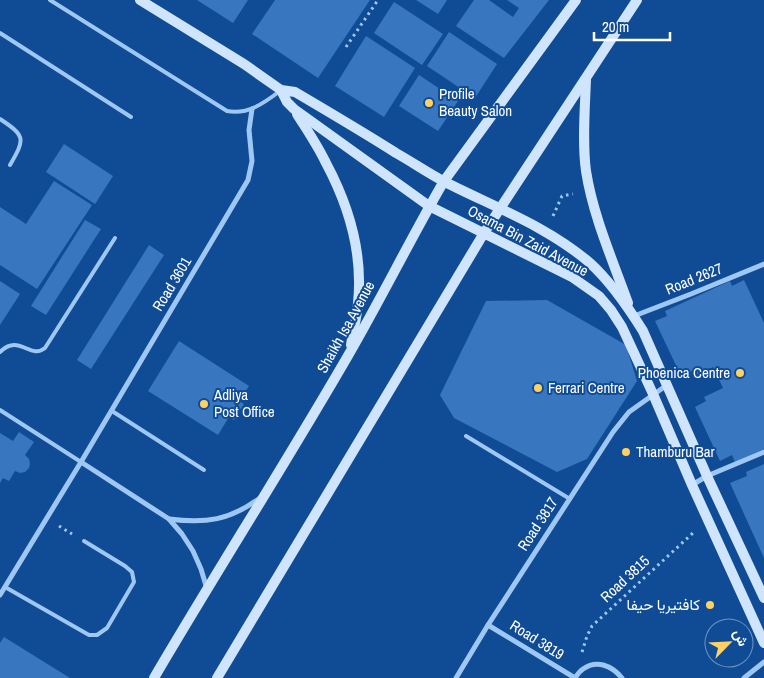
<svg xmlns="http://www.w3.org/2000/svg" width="764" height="678" font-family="'Archivo Narrow',Vazirmatn,sans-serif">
<rect width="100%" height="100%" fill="#104c96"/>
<!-- building -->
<g fill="#3876bf">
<polygon points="197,0 248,0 233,23"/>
<polygon points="275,0 370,0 318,78 252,34"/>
<polygon points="416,0 447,0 438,14"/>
<polygon points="474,0 489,0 513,17 519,8 507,0 549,0 504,58 456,26"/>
<polygon points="394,2 443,34 422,65 374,33"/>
<polygon points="449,32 497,64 475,98 427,66"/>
<polygon points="366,36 415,68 384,117 335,86"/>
<polygon points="419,75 458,101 438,131 399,106"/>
<polygon points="64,144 113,176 95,204 46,172"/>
<polygon points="54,181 92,205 37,289 0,265 0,207 26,224"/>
<polygon points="85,220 101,229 46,315 31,306"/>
<polygon points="149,245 164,255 91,369 77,360"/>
<polygon points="744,280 764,323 764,449 735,462 732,455 720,461 695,407 706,401 704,397 723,388 713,367 695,376 692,371 681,376 655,321 667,316 665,311 730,281 732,286"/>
<polygon points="0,281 20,294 0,325"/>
<polygon points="547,300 626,345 637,381 587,459 557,472 454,418 440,395 486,301"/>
<polygon points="179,341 249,386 239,401 244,404 234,420 229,417 218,435 148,391"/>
<polygon points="19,432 34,442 25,455 29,459 30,464 29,468 25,472 20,473 15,471 9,481 3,478 0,483 0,433 13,441"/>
<polygon points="764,464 764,558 730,483 747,476 746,472"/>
<polygon points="4,637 70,678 0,678 0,643"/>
</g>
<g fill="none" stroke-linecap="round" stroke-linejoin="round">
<!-- path -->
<g stroke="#9fc7f4" stroke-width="3" stroke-dasharray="2.5 4" stroke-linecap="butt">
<polyline points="346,47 378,0"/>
<polyline points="553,216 562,196 573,194"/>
<polyline points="59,526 72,534"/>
<polyline points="582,652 587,636 592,626 694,532"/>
</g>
<!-- lane -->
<g stroke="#9fc7f4" stroke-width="4">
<path d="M50,0L227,111C248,115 264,103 280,91"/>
<polyline points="0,33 131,117"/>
<path d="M0,119C26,136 25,139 10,165"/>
<path d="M0,352C19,333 30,360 45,348L115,238"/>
<polyline points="0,410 81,462"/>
<polyline points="112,411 204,470"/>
<polyline points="466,436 570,499"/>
<polyline points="5,587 89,635 97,635 107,628 134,582 132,572 125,566 84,541"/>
</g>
<!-- street -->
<g stroke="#9fc7f4" stroke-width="5">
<polyline points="634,316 691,294 764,264"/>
<polyline points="81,462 169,519 182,534 193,551 201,569 207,589"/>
<polyline points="692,485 707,476 764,452"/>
<path d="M169,519C206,524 230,520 260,498"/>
<polyline points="0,595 81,462 248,180 252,161 249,130 252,109"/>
<polyline points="488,625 575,678"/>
<polyline points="456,678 488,625 613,432 629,412 667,385"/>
<path d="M575,678C577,675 580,671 583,669C597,659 612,666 622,678"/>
<polyline points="744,678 764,662"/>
</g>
<!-- secondary -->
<g stroke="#cfe4fd" stroke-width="10">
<path d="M140,0L244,64L281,90L295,92C329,112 363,132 396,153C412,162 428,173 445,182C494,207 547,226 590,263C611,282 628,307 643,331L707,476L764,598"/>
<path d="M586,79C585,109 582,142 586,171C593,216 613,261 628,303"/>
<polyline points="281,90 287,102 294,109 429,206 572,277 599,296 611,310 622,327 653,394 692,485 764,643"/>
<path d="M297,114C307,130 318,146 326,163C349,206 363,255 358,303C357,317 353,331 351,345"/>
<path d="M154,678C218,569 286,463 349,354C382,297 411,238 444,181L576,0"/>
<polyline points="217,678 484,233 637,0"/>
</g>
</g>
<!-- markers -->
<g fill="#ffd062" stroke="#104c96" stroke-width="2">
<circle cx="429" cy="103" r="5"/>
<circle cx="740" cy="373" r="5"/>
<circle cx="538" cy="388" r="5"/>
<circle cx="204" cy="404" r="5"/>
<circle cx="626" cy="452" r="5"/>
<circle cx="710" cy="605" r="5"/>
</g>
<g text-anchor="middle" stroke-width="4" stroke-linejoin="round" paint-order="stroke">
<!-- poi labels -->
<g font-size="15" fill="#fff" stroke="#104c96" text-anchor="start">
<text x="439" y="99">Profile<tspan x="439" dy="17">Beauty Salon</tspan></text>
<text x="730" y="378" text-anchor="end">Phoenica Centre</text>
<text x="548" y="393">Ferrari Centre</text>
<text x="214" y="400">Adliya<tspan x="214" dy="17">Post Office</tspan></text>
<text x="636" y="457">Thamburu Bar</text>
<text x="700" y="610" text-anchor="end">كافتيريا حيفا</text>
</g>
<!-- street labels -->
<g font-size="15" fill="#fff" stroke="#104c96">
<text transform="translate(528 241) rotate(28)" y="5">Osama Bin Zaid Avenue</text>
<text transform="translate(694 279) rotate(-22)" y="5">Road 2627</text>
<text transform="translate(172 284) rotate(-59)" y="5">Road 3601</text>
<text transform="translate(346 327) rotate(-61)" y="5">Shaikh Isa Avenue</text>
<text transform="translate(538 524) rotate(-57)" y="5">Road 3817</text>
<text transform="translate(625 579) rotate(-43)" y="5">Road 3815</text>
<text transform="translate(537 640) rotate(32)" y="5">Road 3819</text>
</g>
</g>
<!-- north arrow -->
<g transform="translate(729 643) rotate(66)"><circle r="24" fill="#104c96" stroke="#7094c0"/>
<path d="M0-4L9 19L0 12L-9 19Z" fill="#ffd062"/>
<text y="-8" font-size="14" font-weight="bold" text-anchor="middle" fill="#ffffff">ش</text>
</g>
<!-- scale -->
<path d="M594 32v8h76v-8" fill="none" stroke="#ffffff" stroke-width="2.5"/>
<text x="602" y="32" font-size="15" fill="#ffffff" stroke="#104c96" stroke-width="4" paint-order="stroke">20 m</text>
</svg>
